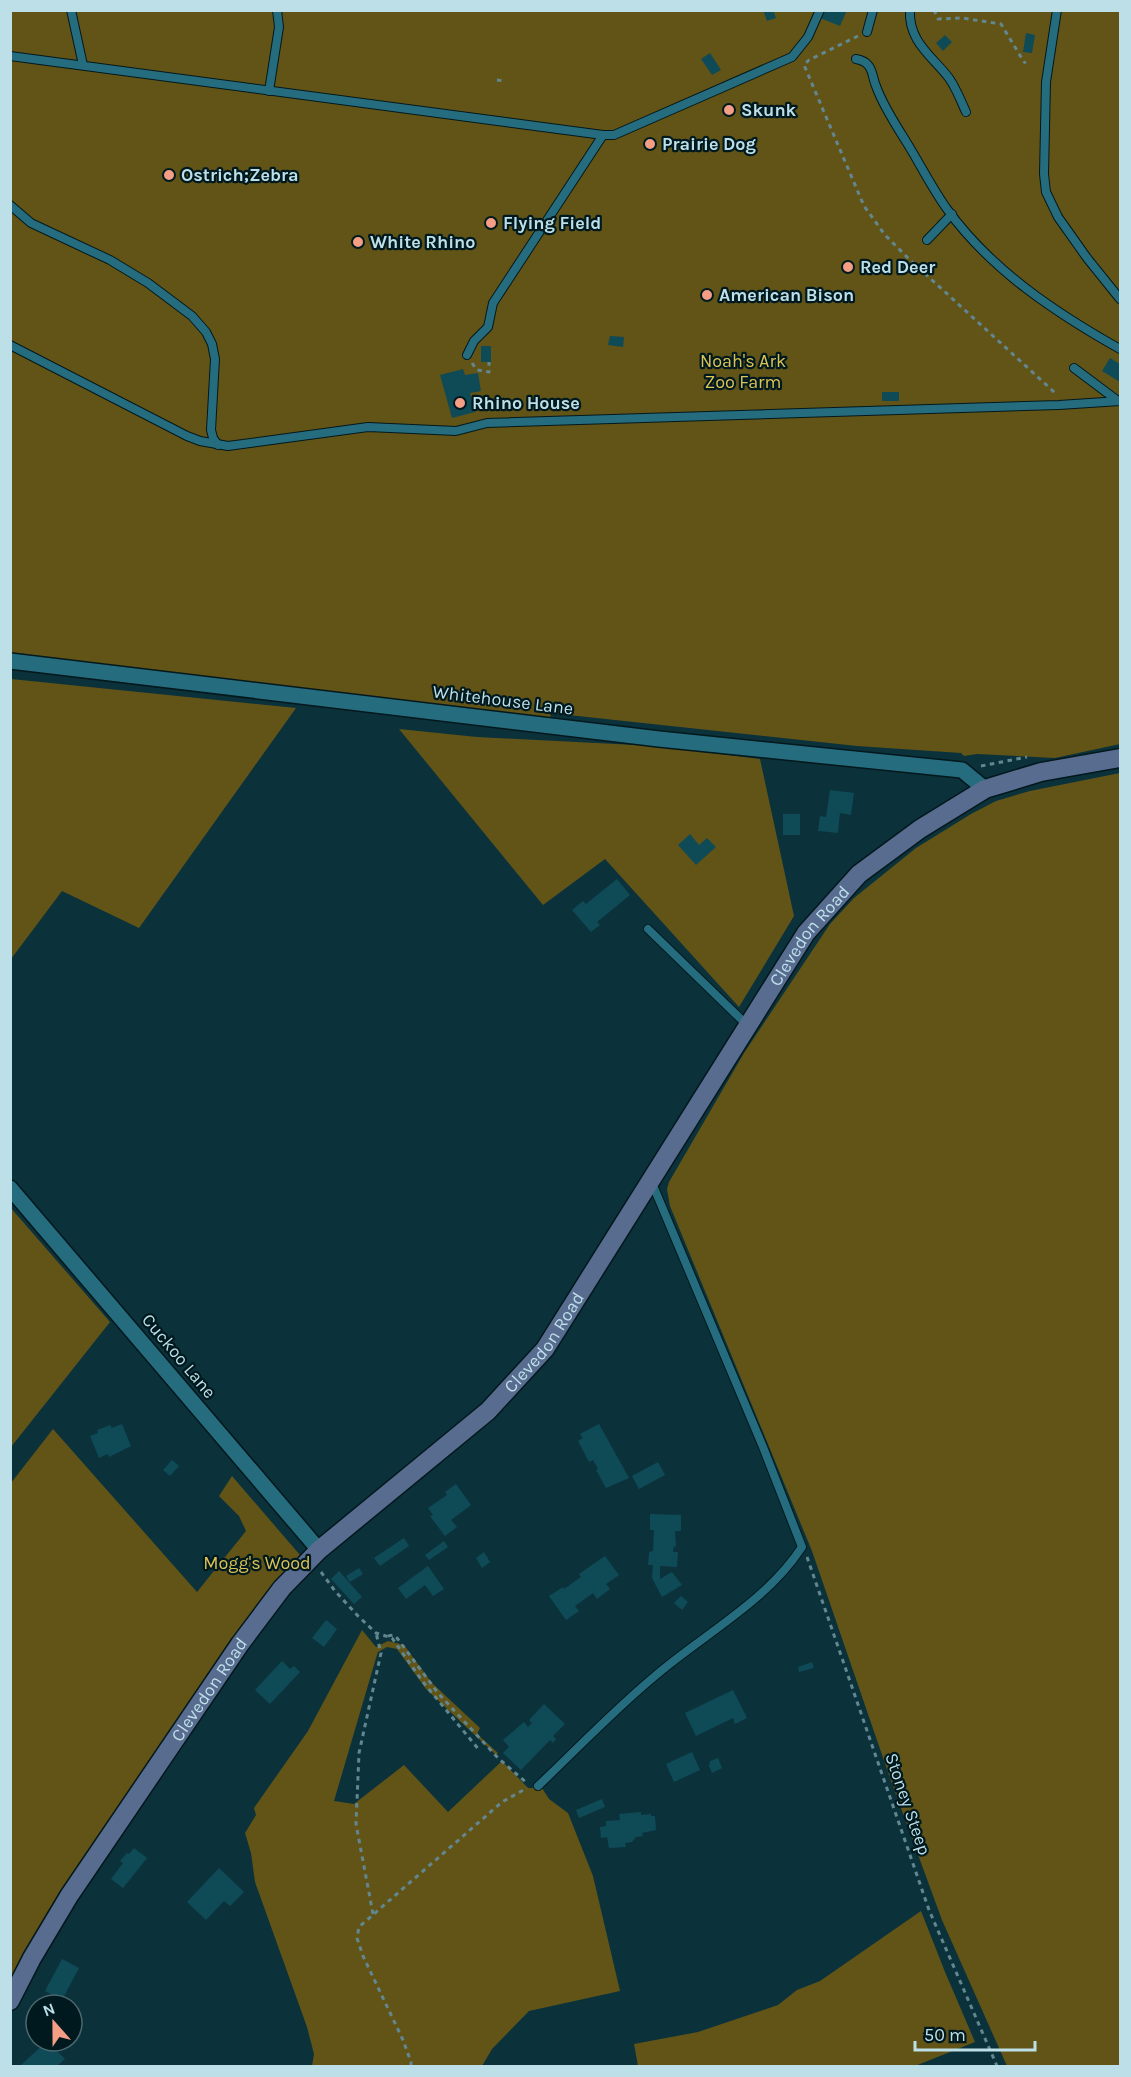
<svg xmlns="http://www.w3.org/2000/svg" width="1131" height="2077" font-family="Karla,sans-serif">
<rect width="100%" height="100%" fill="#0b323b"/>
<!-- green -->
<g fill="#625417">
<polygon points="11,11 1120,11 1120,744 1055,758 977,754 964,756 961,753 857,746 550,713 551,718 11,653"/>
<polygon points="11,679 296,708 139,928 62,891 11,959"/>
<polygon points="399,729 477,737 655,746 760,759 794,916 739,1007 605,859 543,905"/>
<polygon points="1120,773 1120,2066 1007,2066 942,1920 891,1781 812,1551 670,1206 667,1189 669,1182 744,1053 830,924 854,898 916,848 971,814 996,801 1030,791"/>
<polygon points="10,1207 110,1322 11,1447 10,1447"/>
<path d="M53,1429L197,1592L246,1531L239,1516L219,1496L232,1476L300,1555C233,1636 177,1718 119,1806C81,1862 42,1919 11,1980V1483Z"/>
<polygon points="362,1630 376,1647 388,1641 404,1645 432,1683 480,1728 477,1734 498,1753 496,1755 426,1689 397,1649 387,1647 378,1652 376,1658 334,1801 354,1804 404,1765 448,1812 502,1761 528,1788 542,1788 549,1799 568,1813 593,1876 620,1991 529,2011 492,2049 482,2066 312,2066 314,2054 307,2027 255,1882 251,1853 245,1833 256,1815 254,1808 308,1731"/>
<polygon points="921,1911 945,1972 975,2042 915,2066 638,2066 634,2044 698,2032 778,2005 797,1990 820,1981"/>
</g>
<!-- building -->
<g fill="#0f4a57">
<polygon points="763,10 773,10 776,18 767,21"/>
<polygon points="823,10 847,10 840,26 820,18"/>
<polygon points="1026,33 1035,35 1032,53 1023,52"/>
<polygon points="945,35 952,42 943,51 936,43"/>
<polygon points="710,53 721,70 712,75 701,59"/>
<polygon points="610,336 624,337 623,347 608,345"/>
<rect x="481" y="346" width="10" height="16"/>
<polygon points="1110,358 1120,364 1120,382 1102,371"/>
<polygon points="463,369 465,375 478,373 481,391 470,393 475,412 452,418 440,375"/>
<rect x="882" y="392" width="17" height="9"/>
<polygon points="830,790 854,793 851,815 840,813 838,833 818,831 820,816 826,817"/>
<rect x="783" y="814" width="17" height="21"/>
<polygon points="690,834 699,845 707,838 716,847 696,865 678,845"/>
<polygon points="617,879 630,895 597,922 600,925 591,932 572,910 583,901 586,904"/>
<polygon points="122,1424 131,1446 109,1457 108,1454 99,1458 90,1436 98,1433 97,1430 110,1425 112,1428"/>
<polygon points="599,1424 629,1478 606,1488 596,1470 598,1469 593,1460 589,1462 578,1441 583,1438 580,1434"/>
<polygon points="172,1460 179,1466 170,1476 163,1470"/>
<polygon points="658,1462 665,1475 639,1489 632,1476"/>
<polygon points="456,1484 471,1505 451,1520 457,1527 445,1536 430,1516 433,1515 428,1508 447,1495 445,1492"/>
<polygon points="650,1514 681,1515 681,1531 675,1531 676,1547 674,1546 673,1552 678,1552 677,1567 660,1566 660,1579 672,1572 682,1585 662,1597 652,1578 653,1565 648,1565 649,1552 653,1551 654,1530 650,1530"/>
<polygon points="404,1538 409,1546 380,1566 374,1558"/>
<polygon points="444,1541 448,1547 429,1560 425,1555"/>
<polygon points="484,1552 490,1562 482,1568 476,1558"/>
<polygon points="605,1556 619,1575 606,1584 610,1589 597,1599 593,1593 575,1606 579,1611 566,1620 549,1596 563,1587 564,1589 581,1577 579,1574"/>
<polygon points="428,1566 444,1589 433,1596 425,1585 406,1599 398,1588"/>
<polygon points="359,1568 363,1574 350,1582 346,1576"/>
<polygon points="339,1571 362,1597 354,1604 331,1579"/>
<polygon points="681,1596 688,1602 682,1610 674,1603"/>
<polygon points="326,1620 337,1629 324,1647 312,1638"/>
<polygon points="282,1661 290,1669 294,1666 300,1672 270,1704 255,1690"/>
<polygon points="812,1662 814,1668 799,1672 798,1667"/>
<polygon points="733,1690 747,1718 735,1724 733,1718 696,1736 685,1713"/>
<polygon points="544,1704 565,1724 553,1736 556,1739 553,1743 550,1740 521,1770 503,1753 509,1747 503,1740 524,1722 528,1727 532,1723 529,1720"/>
<polygon points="692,1752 700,1770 674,1782 666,1764"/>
<polygon points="718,1758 722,1768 712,1773 709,1766 710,1761"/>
<polygon points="602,1799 605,1807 579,1818 576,1810"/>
<polygon points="641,1812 641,1815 651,1814 651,1816 655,1816 656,1830 642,1833 643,1836 636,1837 632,1842 625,1843 626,1847 609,1848 607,1837 601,1838 600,1827 606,1826 606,1821 620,1820 619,1814"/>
<polygon points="134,1848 147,1858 123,1888 111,1879 123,1863 120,1861 127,1853 129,1854"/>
<polygon points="219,1868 244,1892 230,1906 224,1901 206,1920 187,1902"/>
<polygon points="62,1959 79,1968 62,2000 45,1991"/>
<polygon points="47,2041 65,2059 57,2066 20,2066"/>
</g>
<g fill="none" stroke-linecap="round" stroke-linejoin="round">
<!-- service casing -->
<g stroke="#03181d" stroke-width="10">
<g id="service">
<polyline points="71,10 83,65"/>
<path d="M910,10C908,41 932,56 949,78C956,88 961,101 966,112"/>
<polyline points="1057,10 1046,82 1044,174 1046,192 1058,217 1087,258 1120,299"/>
<polyline points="867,32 873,10"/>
<polyline points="10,56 603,135 614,135 792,57 808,37 820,10"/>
<path d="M856,59C861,60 865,61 868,65C873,70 873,80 876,86C883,106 896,125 907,143C920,164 932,188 947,209C991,270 1056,313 1120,349"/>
<polyline points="269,91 279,27 277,10"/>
<polyline points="10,205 31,223 110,260 148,283 192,316 206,332 212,344 215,359 211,430 213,438 218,445"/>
<polyline points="927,240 952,214"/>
<polyline points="10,345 187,436 200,441 228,446 368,427 456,431 487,423 1059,405 1120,401"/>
<polyline points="467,355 474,341 488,327 493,303 603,135"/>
<polyline points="1074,368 1118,401"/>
<polyline points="648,929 747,1025"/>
<path d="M538,1786C577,1749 614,1710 655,1676C704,1634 766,1602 802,1547L763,1447L652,1183"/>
</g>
</g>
<!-- minor casing -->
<g stroke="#03181d" stroke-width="18">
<g id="minor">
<polyline points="10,661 659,739 962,770 985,789"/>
<polyline points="10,1188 319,1550"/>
</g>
</g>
<!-- secondary casing -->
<g stroke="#03181d" stroke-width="21">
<g id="secondary">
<path id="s1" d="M10,2001L32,1958L69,1896L240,1644L282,1588L319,1550L488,1411L545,1349L806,933L859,874L920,829L985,789L1041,772L1120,758"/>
</g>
</g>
<!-- path -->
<g stroke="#628790" stroke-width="3" stroke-dasharray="4.5 4.5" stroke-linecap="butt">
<polyline points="934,10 938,19 962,18 1001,24 1024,62 1026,63"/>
<polyline points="858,36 809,60 804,65 864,206 885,235 908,258 1053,391 1055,395"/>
<polyline points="497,80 504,81"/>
<polyline points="472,363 477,370 489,372 489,362"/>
<polyline points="981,766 1027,757"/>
<polyline points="807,1557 929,1910 997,2066"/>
<polyline points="321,1572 335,1591 358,1616 376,1633 392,1638 423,1682 480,1751"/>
<polyline points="388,1636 393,1635 397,1638 438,1693 498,1758 528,1784"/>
<polyline points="373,1914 356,1824 359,1753 381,1653 376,1633"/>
<polyline points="411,2066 411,2062 403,2040 363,1956 357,1938 359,1927 502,1802 527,1788"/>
</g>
<!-- service -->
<use href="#service" stroke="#256d7e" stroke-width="8"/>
<!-- minor -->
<use href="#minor" stroke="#256d7e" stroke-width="15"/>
<!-- secondary -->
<use href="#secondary" stroke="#586c8f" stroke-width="18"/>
</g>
<!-- markers -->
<g fill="#f49e86" stroke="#00191f" stroke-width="2">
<circle cx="729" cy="110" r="6"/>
<circle cx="650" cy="144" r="6"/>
<circle cx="169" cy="175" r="6"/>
<circle cx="491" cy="223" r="6"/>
<circle cx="358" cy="242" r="6"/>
<circle cx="848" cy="267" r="6"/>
<circle cx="707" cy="295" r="6"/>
<circle cx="460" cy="403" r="6"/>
</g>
<g text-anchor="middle" stroke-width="4.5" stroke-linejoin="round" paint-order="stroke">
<!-- poi labels -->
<g font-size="18" font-weight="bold" fill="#bddfe8" stroke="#00191f" text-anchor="start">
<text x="741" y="116">Skunk</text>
<text x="662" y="150">Prairie Dog</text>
<text x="181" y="181">Ostrich;Zebra</text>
<text x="503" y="229">Flying Field</text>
<text x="370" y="248">White Rhino</text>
<text x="860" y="273">Red Deer</text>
<text x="719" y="301">American Bison</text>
<text x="472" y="409">Rhino House</text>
</g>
<!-- park labels -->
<g font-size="18" fill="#dcc355" stroke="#00191f">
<text x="743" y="367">Noah's Ark<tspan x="743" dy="21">Zoo Farm</tspan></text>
<text x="257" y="1569">Mogg's Wood</text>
</g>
<!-- street labels -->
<g font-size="18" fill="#bddfe8" stroke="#00191f">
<text transform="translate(503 700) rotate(7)" y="6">Whitehouse Lane</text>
<text dy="6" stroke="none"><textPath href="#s1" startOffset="1342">Clevedon Road</textPath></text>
<text dy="6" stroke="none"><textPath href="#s1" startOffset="856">Clevedon Road</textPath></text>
<text transform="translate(179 1356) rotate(50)" y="6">Cuckoo Lane</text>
<text dy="6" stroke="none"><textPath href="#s1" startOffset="370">Clevedon Road</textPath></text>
<text transform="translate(908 1804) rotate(71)" y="6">Stoney Steep</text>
</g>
</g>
<!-- border -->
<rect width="1131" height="2077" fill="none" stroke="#bddfe8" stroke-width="24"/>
<!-- north arrow -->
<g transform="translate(54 2023) rotate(339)"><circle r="28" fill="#00191f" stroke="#4c686f" stroke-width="1.5"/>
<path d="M0-4.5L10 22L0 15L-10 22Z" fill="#f49e86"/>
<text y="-9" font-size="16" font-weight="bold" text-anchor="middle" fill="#bddfe8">N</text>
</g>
<!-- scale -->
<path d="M915 2041v9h120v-9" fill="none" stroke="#bddfe8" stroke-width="3"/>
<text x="924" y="2041" font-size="18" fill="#bddfe8" stroke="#00191f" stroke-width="4.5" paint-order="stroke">50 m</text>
</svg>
